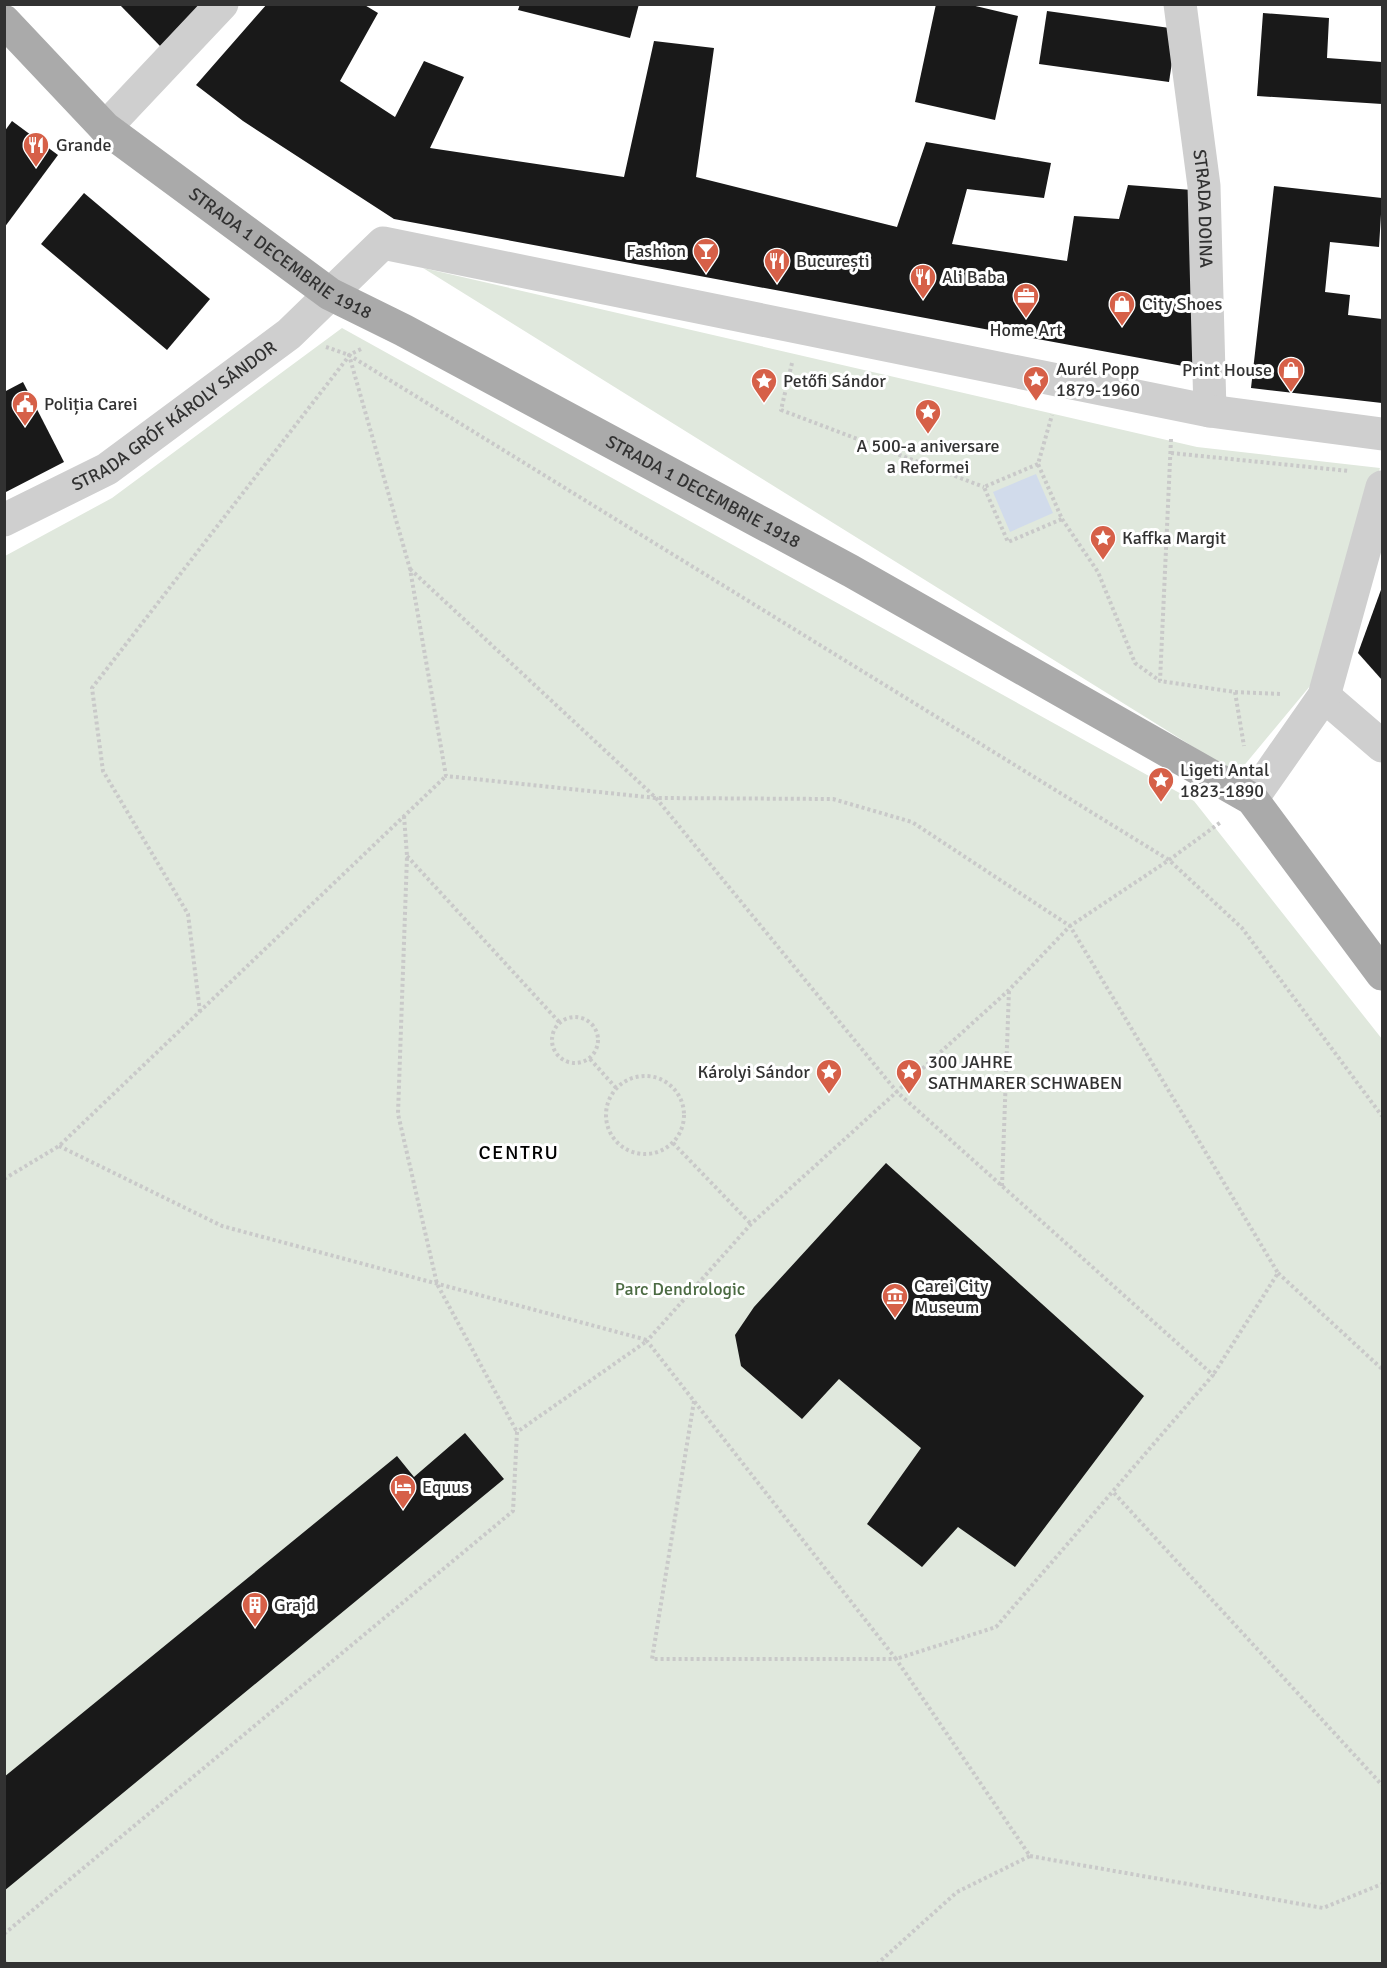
<svg xmlns="http://www.w3.org/2000/svg" width="1387" height="1968" font-family="Signika,sans-serif">
<rect width="100%" height="100%" fill="#fff"/>
<!-- green -->
<g fill="#e0e8dd">
<polygon points="423,268 1197,447 1380,468 1315,680 1237,774"/>
<polygon points="342,328 1194,801 1382,1039 1382,1963 5,1964 5,556 112,498"/>
</g>
<!-- water -->
<polygon fill="#d1dbeb" points="1036,474 1053,513 1010,532 993,492"/>
<!-- building -->
<g fill="#191919">
<polygon points="119,4 206,4 162,48"/>
<polygon points="267,4 363,4 378,13 340,81 395,117 424,61 464,77 430,148 624,177 654,41 714,48 696,177 897,227 926,142 1051,163 1044,198 967,189 952,244 1067,261 1074,216 1119,219 1128,185 1192,190 1199,369 394,219 243,121 196,85"/>
<polygon points="520,4 639,4 630,38 518,10"/>
<polygon points="936,4 967,4 1018,16 995,120 915,102"/>
<polygon points="1047,11 1177,29 1169,82 1039,64"/>
<polygon points="1263,13 1329,18 1327,58 1382,62 1382,104 1257,96"/>
<polygon points="12,121 58,155 4,228 4,132"/>
<polygon points="1274,186 1382,198 1379,247 1330,242 1325,292 1350,295 1348,315 1382,319 1382,403 1251,388"/>
<polygon points="84,193 210,299 167,350 41,244"/>
<polygon points="23,382 64,462 4,493 4,392"/>
<polygon points="1382,587 1382,680 1358,653"/>
<polygon points="886,1163 1144,1396 1015,1567 958,1527 922,1567 867,1524 921,1448 839,1379 802,1419 741,1366 735,1335 754,1307"/>
<polygon points="465,1433 504,1479 4,1891 4,1777 397,1456 414,1477"/>
</g>
<g fill="none" stroke-linecap="round" stroke-linejoin="round">
<!-- path -->
<g stroke="#c9c9c9" stroke-width="4" stroke-dasharray="3 3" stroke-linecap="butt">
<polyline points="326,347 349,355 1169,860 1242,928 1382,1116"/>
<polyline points="361,349 349,355 410,569 446,776 656,798 833,799 912,822 1070,926 1278,1273 1213,1375"/>
<polyline points="792,363 781,410 984,487"/>
<polyline points="1171,439 1160,681 1235,692 1244,746"/>
<polyline points="1171,453 1349,471"/>
<polyline points="1038,464 984,487 1008,542 1062,519 1038,464 1052,415"/>
<polyline points="1062,519 1098,572 1135,663 1160,681"/>
<polyline points="410,569 656,798 897,1092 1213,1375 996,1627 896,1659 647,1341 751,1224 1009,990 1070,926 1169,860 1221,822"/>
<polyline points="1235,692 1282,694"/>
<polyline points="404,816 407,856 398,1114 437,1284 517,1432"/>
<polyline points="407,856 560,1023"/>
<polyline points="200,1012 188,914 103,771 92,688 349,356"/>
<circle cx="575" cy="1040" r="23"/>
<polyline points="590,1059 617,1089"/>
<circle cx="645" cy="1115" r="39"/>
<polyline points="673,1143 751,1224"/>
<polyline points="59,1146 222,1226 647,1340"/>
<polyline points="4,1179 59,1146 446,776"/>
<polyline points="1002,1186 1009,990"/>
<polyline points="1278,1273 1382,1369"/>
<polyline points="694,1401 652,1659 896,1659 1030,1856 957,1892 877,1964"/>
<polyline points="1114,1493 1382,1785"/>
<polyline points="1030,1856 1323,1908 1382,1884"/>
<polyline points="4,1934 513,1511 517,1432 647,1341"/>
<polyline points="4,1961 7,1964"/>
</g>
<!-- minor -->
<g stroke="#cfcfcf" stroke-width="33">
<path id="s1" d="M1180,4L1204,186L1210,411"/>
<polyline points="105,128 222,4"/>
<path id="s2" d="M4,520L107,469L289,334L383,243L1210,411L1382,434"/>
<polyline points="1324,696 1382,746"/>
<polyline points="1252,799 1324,696 1382,487"/>
</g>
<!-- major -->
<path stroke="#aaa" stroke-width="33" id="s3" d="M4,21L105,128L330,294L403,330L851,571L1252,799L1382,974"/>
</g>
<!-- icons -->
<defs>
<g id="restaurant-pin" transform="scale(1.35)"><path d="M0 17L-7.5 6A9.5 9.5 0 1 1 7.5 6Z" fill="#d66048" stroke="#fff"/><path d="M-5-6h1v4h1v-4h1v4h1v-4h1v5L-1.5 .5V6h-2V.5L-5-1ZM5-6V6H3V1.5H1.5Q1.5-4 5-6Z" fill="#fff"/></g>
<g id="bar-pin" transform="scale(1.35)"><path d="M0 17L-7.5 6A9.5 9.5 0 1 1 7.5 6Z" fill="#d66048" stroke="#fff"/><path d="M-6-5H6L.8 .8V4.5H3.5V6h-7V4.5H-.8V.8Z" fill="#fff"/></g>
<g id="office-pin" transform="scale(1.35)"><path d="M0 17L-7.5 6A9.5 9.5 0 1 1 7.5 6Z" fill="#d66048" stroke="#fff"/><path d="M-6-3h4V-5.5h4V-3h4V5H-6ZM-1-4.5V-3h2v-1.5ZM-6 0V1H6V0Z" fill="#fff"/></g>
<g id="shop-pin" transform="scale(1.35)"><path d="M0 17L-7.5 6A9.5 9.5 0 1 1 7.5 6Z" fill="#d66048" stroke="#fff"/><path d="M-5-2.5h2.3a2.7 3.5 0 0 1 5.4 0H5L5.5 6h-11ZM-1.5-2.5h3a1.5 2.3 0 0 0-3 0Z" fill="#fff"/></g>
<g id="sight-pin" transform="scale(1.35)"><path d="M0 17L-7.5 6A9.5 9.5 0 1 1 7.5 6Z" fill="#d66048" stroke="#fff"/><path d="M0-6L1.8-2.2L6-1.7L2.9 1.2L3.7 5.4L0 3.3L-3.7 5.4L-2.9 1.2L-6-1.7L-1.8-2.2Z" fill="#fff"/></g>
<g id="civic-pin" transform="scale(1.35)"><path d="M0 17L-7.5 6A9.5 9.5 0 1 1 7.5 6Z" fill="#d66048" stroke="#fff"/><path d="M-.6-6.5H3V-4.5H.6V-3L4-1V1h2V6H-6V1h2V-1L-.6-3ZM-1.2 2.5V6h2.4V2.5Z" fill="#fff"/></g>
<g id="museum-pin" transform="scale(1.35)"><path d="M0 17L-7.5 6A9.5 9.5 0 1 1 7.5 6Z" fill="#d66048" stroke="#fff"/><path d="M0-6L6-3V-2H-6V-3ZM-5-1h2V3h-2ZM-1-1h2V3h-2ZM3-1h2V3H3ZM-6 4H6V6H-6Z" fill="#fff"/></g>
<g id="hotel-pin" transform="scale(1.35)"><path d="M0 17L-7.5 6A9.5 9.5 0 1 1 7.5 6Z" fill="#d66048" stroke="#fff"/><path d="M-6-4.5h1.5V1H6V5H4.5V3h-9V5H-6ZM-4 0a1.8 1.8 0 1 1 3.6 0ZM.5 0V-2.5h3Q6-2.5 6 0Z" fill="#fff"/></g>
<g id="building-pin" transform="scale(1.35)"><path d="M0 17L-7.5 6A9.5 9.5 0 1 1 7.5 6Z" fill="#d66048" stroke="#fff"/><path d="M-4-6H4V6H1V3H-1V6H-4ZM-2.5-4.3h1.7v1.8h-1.7ZM.8-4.3h1.7v1.8H.8ZM-2.5-1h1.7V.8h-1.7ZM.8-1h1.7V.8H.8Z" fill="#fff"/></g>
</defs>
<g fill-rule="evenodd">
<use href="#restaurant-pin" x="36" y="145"/>
<use href="#bar-pin" x="706" y="251"/>
<use href="#restaurant-pin" x="777" y="261"/>
<use href="#restaurant-pin" x="923" y="277"/>
<use href="#office-pin" x="1026" y="296"/>
<use href="#shop-pin" x="1122" y="304"/>
<use href="#shop-pin" x="1291" y="370"/>
<use href="#sight-pin" x="1036" y="379"/>
<use href="#sight-pin" x="764" y="381"/>
<use href="#civic-pin" x="25" y="404"/>
<use href="#sight-pin" x="928" y="412"/>
<use href="#sight-pin" x="1103" y="538"/>
<use href="#sight-pin" x="1161" y="780"/>
<use href="#sight-pin" x="829" y="1072"/>
<use href="#sight-pin" x="909" y="1072"/>
<use href="#museum-pin" x="895" y="1296"/>
<use href="#hotel-pin" x="403" y="1487"/>
<use href="#building-pin" x="255" y="1605"/>
</g>
<g text-anchor="middle" stroke-width="6" stroke-linejoin="round" paint-order="stroke">
<!-- poi labels -->
<g font-size="18" fill="#323232" stroke="#fff" text-anchor="start">
<text x="56" y="151">Grande</text>
<text x="686" y="257" text-anchor="end">Fashion</text>
<text x="796" y="267">București</text>
<text x="942" y="283">Ali Baba</text>
<text x="1142" y="310">City Shoes</text>
<text x="1026" y="336" text-anchor="middle">Home Art</text>
<text x="1056" y="375">Aurél Popp<tspan x="1056" dy="21">1879-1960</tspan></text>
<text x="1272" y="376" text-anchor="end">Print House</text>
<text x="783" y="387">Petőfi Sándor</text>
<text x="44" y="410">Poliția Carei</text>
<text x="928" y="452" text-anchor="middle">A 500-a aniversare<tspan x="928" dy="21">a Reformei</tspan></text>
<text x="1122" y="544">Kaffka Margit</text>
<text x="1180" y="776">Ligeti Antal<tspan x="1180" dy="21">1823-1890</tspan></text>
<text x="928" y="1068">300 JAHRE<tspan x="928" dy="21">SATHMARER SCHWABEN</tspan></text>
<text x="810" y="1078" text-anchor="end">Károlyi Sándor</text>
<text x="914" y="1292">Carei City<tspan x="914" dy="21">Museum</tspan></text>
<text x="422" y="1493">Equus</text>
<text x="274" y="1611">Grajd</text>
</g>
<!-- street labels -->
<g font-size="18" fill="#323232" stroke="#fff">
<text dy="6" stroke="none"><textPath href="#s1" startOffset="206">STRADA DOINA</textPath></text>
<text dy="6" stroke="none"><textPath href="#s3" startOffset="363">STRADA 1 DECEMBRIE 1918</textPath></text>
<text dy="6" stroke="none"><textPath href="#s2" startOffset="200">STRADA GRÓF KÁROLY SÁNDOR</textPath></text>
<text dy="6" stroke="none"><textPath href="#s3" startOffset="849">STRADA 1 DECEMBRIE 1918</textPath></text>
</g>
<!-- park labels -->
<g font-size="18" fill="#4c6b43" stroke="#fff">
<text x="680" y="1295">Parc Dendrologic</text>
</g>
<!-- neighbourhood labels -->
<g font-size="20" letter-spacing="1.5" fill="#000" stroke="#fff">
<text x="519" y="1159">CENTRU</text>
</g>
</g>
<!-- border -->
<rect width="1387" height="1968" fill="none" stroke="#323232" stroke-width="12"/>
</svg>
